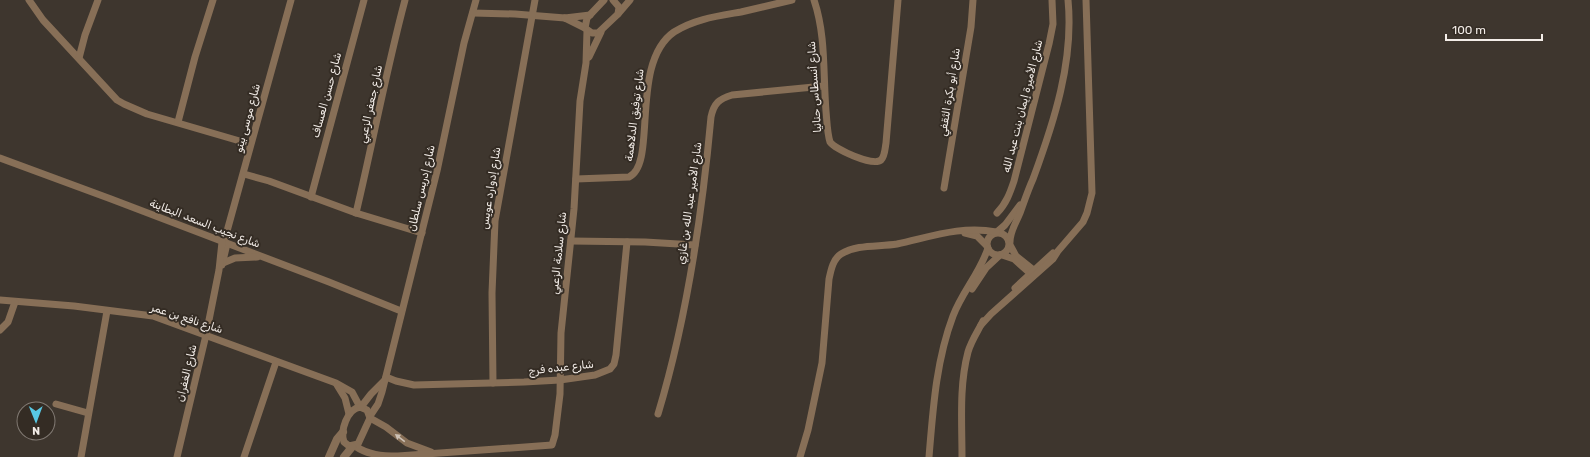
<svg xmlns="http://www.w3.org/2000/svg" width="1590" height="457" font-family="Rubik,Cairo,sans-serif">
<rect width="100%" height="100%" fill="#3e362e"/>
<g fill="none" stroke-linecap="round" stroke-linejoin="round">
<!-- minor -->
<g stroke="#876f57" stroke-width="7">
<polyline points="29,0 43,20 117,100 124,104 147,114 250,144"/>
<polyline points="604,0 587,18 585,28 592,33 598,33 618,14 619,7 613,0"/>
<path d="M814,0C826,35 823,74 826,111C827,121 827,132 830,142C835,149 873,167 881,160C885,156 885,148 886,143L898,0"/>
<polyline points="473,13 515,14 565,18 590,15"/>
<polyline points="618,14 630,0"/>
<polyline points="565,18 585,28"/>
<polyline points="589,57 601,32"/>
<polyline points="79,58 85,35 98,0"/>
<polyline points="178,122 195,57 213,0"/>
<polyline points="0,158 111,199 329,282 401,311"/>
<polyline points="244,174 269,181 356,213 422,233"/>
<path d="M576,179L629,177C658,164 629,63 674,32C694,19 718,16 741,12C758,8 775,4 792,0"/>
<polyline points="944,188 971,27 973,0"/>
<polyline points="311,197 364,0"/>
<path d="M356,213C373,142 386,71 405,0"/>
<path d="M997,213C1006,204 1010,193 1014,181L1049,44L1053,24L1052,0"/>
<polyline points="997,232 1005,225 1020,205"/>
<circle cx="998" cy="244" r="11"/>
<polyline points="965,233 977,236 987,246"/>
<polyline points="571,241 645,242 695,245"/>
<polyline points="224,242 291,0"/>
<path d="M1010,242C1010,231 1016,223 1020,213C1024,202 1028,190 1033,179C1054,122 1074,61 1068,0"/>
<polyline points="1010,245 1016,256 1036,272"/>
<polyline points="1002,255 1014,259 1033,276"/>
<polyline points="223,263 235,258 257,257"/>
<polyline points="222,265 227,244"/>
<polyline points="1015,288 1053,253"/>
<polyline points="972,289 986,268 1000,255"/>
<polyline points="0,300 74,306 153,316 336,383 352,392 360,407"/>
<polyline points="981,325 991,314 1053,259 1058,251 1083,222 1087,213 1092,193 1086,0"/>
<polyline points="0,330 8,322 15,302"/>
<polyline points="386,377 396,381 414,385 524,382 560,380 595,375 610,369 614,364 616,355 627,242"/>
<polyline points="493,383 492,293 495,221 535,0"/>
<polyline points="337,385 345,398 349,414"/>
<polyline points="56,404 88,413"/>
<path d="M360,407L367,410L370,418L358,444L349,446L344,442C340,431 347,409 360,407Z"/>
<polyline points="361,407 371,394 384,381"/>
<path d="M658,414C687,318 702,216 711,117C714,103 719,99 732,95L824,86"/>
<polyline points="370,416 378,404 382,392 437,171 464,43 476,0"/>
<polyline points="370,418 386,427 407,443 431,452"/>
<path d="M355,446C368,455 382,456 398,456L552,445L555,435L560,394L561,333L574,209L580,101L586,63L587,31"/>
<polyline points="81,457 107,311"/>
<polyline points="177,457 206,335 219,270 222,242"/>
<polyline points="244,457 276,362"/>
<path d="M800,457L808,430L822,363L829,279C831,270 833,259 841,254C857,244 879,247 897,244C930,237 962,225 996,232"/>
<path d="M929,457C933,409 936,361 953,316C962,292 980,273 988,248"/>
<path d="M962,457C962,422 959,386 968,352C971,341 978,331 983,321"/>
</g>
<!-- tertiary -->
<g stroke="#876f57" stroke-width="8">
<polyline points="329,457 337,439 343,432"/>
<polyline points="344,457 352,447"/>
</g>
</g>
<!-- one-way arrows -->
<defs><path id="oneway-solid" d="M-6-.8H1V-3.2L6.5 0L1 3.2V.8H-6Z"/></defs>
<use fill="#cdc1b5" href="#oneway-solid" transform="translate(400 438) rotate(-143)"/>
<g text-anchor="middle" stroke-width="4" stroke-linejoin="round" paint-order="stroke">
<!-- street labels -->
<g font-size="11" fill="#f3ede8" stroke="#342c24">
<text transform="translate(814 87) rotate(-94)" y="4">شارع أنسطاس حنانيا</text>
<text transform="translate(949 92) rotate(-81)" y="4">شارع أبو بكرة الثقفي</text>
<text transform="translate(326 95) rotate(-75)" y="4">شارع حسن العساف</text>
<text transform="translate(370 104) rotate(-78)" y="4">شارع جعفر الزعبي</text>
<text transform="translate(1022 106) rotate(-76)" y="4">شارع الأميرة إيمان بنت عبد الله</text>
<text transform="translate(634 115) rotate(-83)" y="4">شارع توفيق الدلاهمة</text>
<text transform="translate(247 118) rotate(-75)" y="4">شارع موسى بينو</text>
<text transform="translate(421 188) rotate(-77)" y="4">شارع إدريس سلطان</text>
<text transform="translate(490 188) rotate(-81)" y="4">شارع إدوارد عويس</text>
<text transform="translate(689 203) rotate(-82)" y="4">شارع الأمير عبد الله بن غازي</text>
<text transform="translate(205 223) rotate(21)" y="4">شارع نجيب السعد البطاينة</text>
<text transform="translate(558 253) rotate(-84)" y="4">شارع سلامة الزعبي</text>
<text transform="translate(187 318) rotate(18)" y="4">شارع نافع بن عمر</text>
<text transform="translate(561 367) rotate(-6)" y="4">شارع عبده فرج</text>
<text transform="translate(186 373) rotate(-77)" y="4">شارع الغفران</text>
</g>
</g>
<!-- north arrow -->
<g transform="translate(36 421) rotate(179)"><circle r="19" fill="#342c24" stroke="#807972"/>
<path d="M0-3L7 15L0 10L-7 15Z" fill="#58c8e4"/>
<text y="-6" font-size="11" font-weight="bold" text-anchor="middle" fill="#f3ede8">N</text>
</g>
<!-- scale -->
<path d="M1446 34v6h96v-6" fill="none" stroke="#f3ede8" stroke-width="2"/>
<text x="1452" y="34" font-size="12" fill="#f3ede8" stroke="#342c24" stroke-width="3" paint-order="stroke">100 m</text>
</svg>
